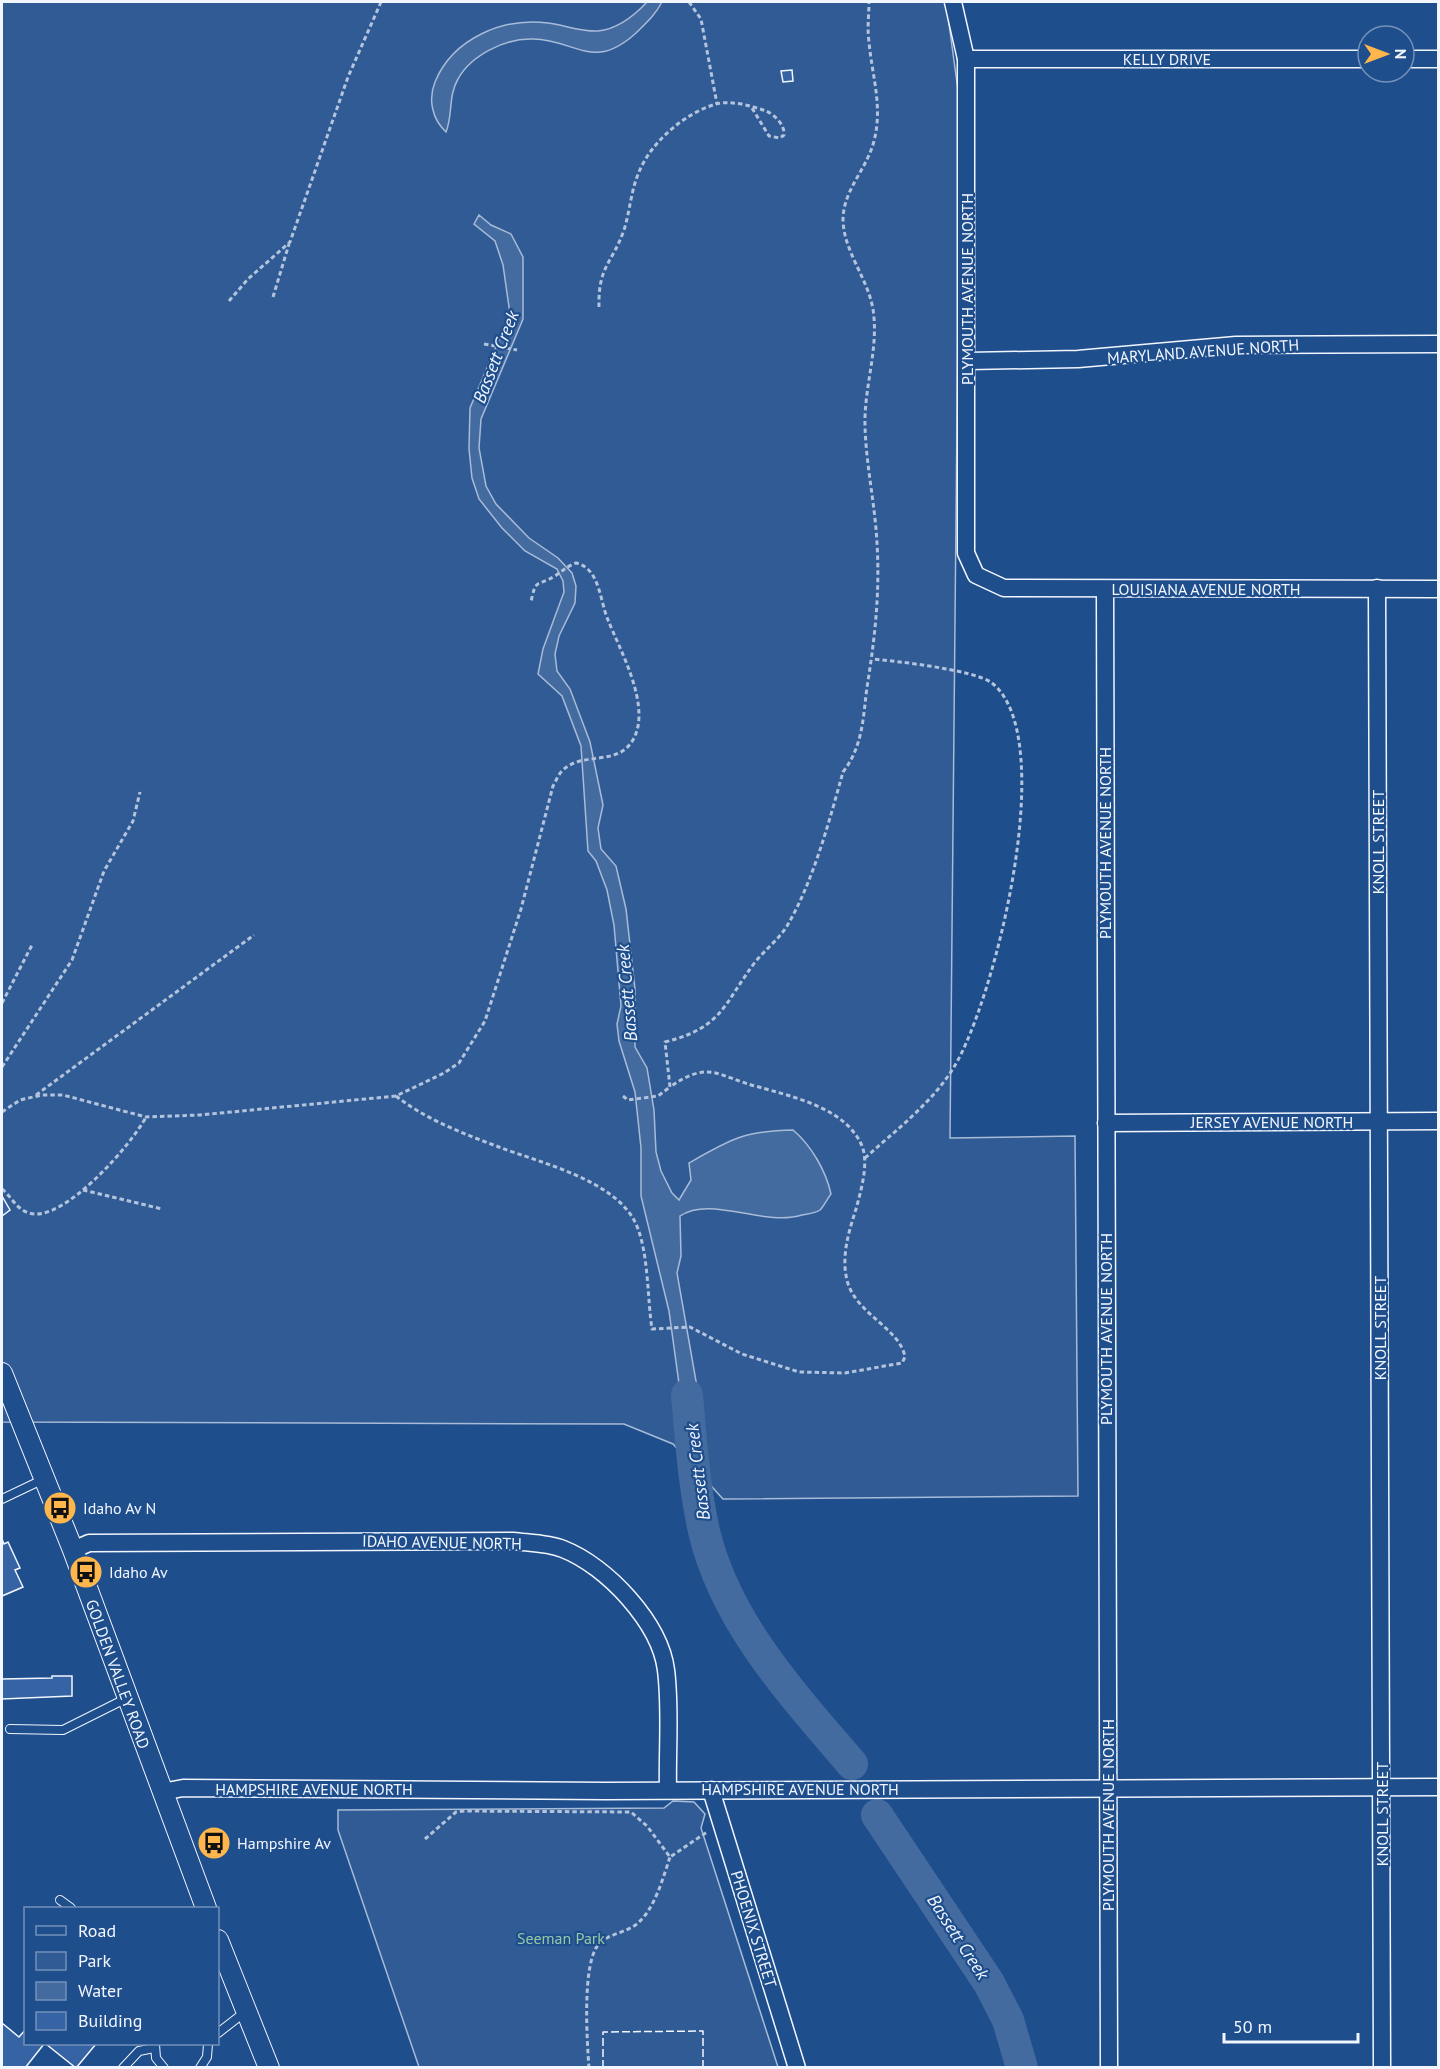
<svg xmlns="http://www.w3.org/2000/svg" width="1440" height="2069" font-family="'PT Sans',sans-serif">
<rect width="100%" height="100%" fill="#1f4e8c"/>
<!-- green -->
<g fill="#305b95" stroke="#a8bbd7" stroke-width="1.5">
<polygon points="2,2 946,2 960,105 950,1138 1075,1136 1078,1496 723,1499 673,1444 624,1424 2,1422"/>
<polygon points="673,1801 694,1802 705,1814 701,1828 778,2067 419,2067 338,1830 338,1810 664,1808"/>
</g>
<!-- water -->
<g fill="#446ba0" stroke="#a8bbd7" stroke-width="1.5">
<path d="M647,2H662C655,15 647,22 636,33C593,72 577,40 533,39C506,38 471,55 458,79C448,96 453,115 446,132C432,119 428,99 435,82C453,38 504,17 548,23C564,25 582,32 598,31C618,29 634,16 647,2Z"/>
<path d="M479,215L491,225L511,234L523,257V319L481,419L479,448L486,486L496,504L529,538L558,558L572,573L576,586L575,603L559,636L555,654L557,671L570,689L590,742L603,805L598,828L601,849L616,866L626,909L635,989V1047L647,1068L654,1110L656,1152L661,1171L672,1193L679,1200L691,1180L689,1163C731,1139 744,1131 793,1130C811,1145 826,1171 831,1194C827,1199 824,1206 820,1210C816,1213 807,1214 802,1215C763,1227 711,1195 680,1216L681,1256L677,1273L696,1381L697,1439L677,1436L680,1391L669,1311L641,1196V1148L635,1092L619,1041L617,1024L621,1006L614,925L607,890L596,861L588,851L581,746L562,696L538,674L543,649L564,592L563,581L557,569L525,551L502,528L479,499L472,478L469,449L470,408L510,314L503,265L495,241L474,224Z"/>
</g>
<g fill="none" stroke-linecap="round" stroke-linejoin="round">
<!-- river -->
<g stroke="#446ba0" stroke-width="32">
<path d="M687,1395C691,1440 694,1486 704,1531C725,1622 793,1695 852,1764"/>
<polyline points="877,1815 989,1983 1008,2020 1022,2068"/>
</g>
</g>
<!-- building -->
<g fill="#3563a3" stroke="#f2f6ff" stroke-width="1.5">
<polygon points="792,70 793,81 783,82 781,71"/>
<polygon points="2,1196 10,1210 2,1216"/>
<polygon points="2,1539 4,1544 8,1542 20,1568 15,1570 23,1587 2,1596"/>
<polygon points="52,1676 72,1676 72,1696 2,1699 2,1679 52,1678"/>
<polygon points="2,2023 19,2037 26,2029 26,2044 44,2044 25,2068 2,2068"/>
<polygon points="46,2044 96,2044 76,2068"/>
</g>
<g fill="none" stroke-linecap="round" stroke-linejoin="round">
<!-- service casing -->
<g stroke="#f2f6ff" stroke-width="10">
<g id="service">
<polyline points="2,1499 44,1479"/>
<polyline points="10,1729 63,1730 127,1698"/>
<polyline points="60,1900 71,1908"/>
<polyline points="218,2033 245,2012"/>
<polyline points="155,2044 156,2058 164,2068"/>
<polyline points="123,2068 139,2051 154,2048"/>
<polyline points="200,2068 207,2057 208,2044"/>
</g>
</g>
<!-- minor casing -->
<g stroke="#f2f6ff" stroke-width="19">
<g id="minor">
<polyline points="953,2 966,59 966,553 976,575 1004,588 1438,589"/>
<polyline points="966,59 1368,59"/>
<polyline points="1404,59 1438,59"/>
<polyline points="968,361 1078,359 1236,345 1438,344"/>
<polyline points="1377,588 1382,2068"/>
<polyline points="1105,590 1109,2068"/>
<polyline points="1106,1123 1438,1121"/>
<path d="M73,1550L89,1543L513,1541C529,1543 548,1543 563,1549C607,1566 660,1623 666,1670C671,1709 667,1751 668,1790"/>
<polyline points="711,1790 797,2068"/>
<polyline points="162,1792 183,1788 606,1791 1438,1787"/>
</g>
</g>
<!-- tertiary casing -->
<g stroke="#f2f6ff" stroke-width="22">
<g id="tertiary">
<polyline points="2,1373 73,1550 206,1908"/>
<polyline points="218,1940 269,2068"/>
</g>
</g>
<!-- path -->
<g stroke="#b3c4dc" stroke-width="3" stroke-dasharray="4.5 3" stroke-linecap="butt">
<polyline points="689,2 701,19 717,104"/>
<polyline points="273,297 289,244"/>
<polyline points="229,301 248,279 290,242 348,77 381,2"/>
<path d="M599,307C598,266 612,264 624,230C630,211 631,190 639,172C651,142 685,113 716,104C731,100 752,106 766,111C775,115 785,125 784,135L780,138L769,136L752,108"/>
<polyline points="484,344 517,350"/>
<polyline points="2,1003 32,945"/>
<polyline points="2,1067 72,960 104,871 133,821 140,792"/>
<polyline points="36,1095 254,935"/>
<path d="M396,1096C425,1119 464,1134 499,1147C541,1163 611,1179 634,1220C649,1248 647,1297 652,1329L690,1327L742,1354L799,1372L845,1373L902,1363L905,1357C900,1328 855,1314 847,1280C841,1256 849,1231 856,1209C861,1191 869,1163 862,1146C846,1108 793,1097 759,1087C718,1077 710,1059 670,1087L665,1042C724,1027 723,1004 756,961C766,949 779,939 787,926C813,882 829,822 843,772C863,746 863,718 867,687C875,638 880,592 877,543C875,504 866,465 865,426C864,389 877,354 874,318C872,282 844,255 843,220C843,190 867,169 874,141C883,106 872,76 869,42C867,28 869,15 869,2"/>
<polyline points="623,1096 628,1100 658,1096 670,1087"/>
<path d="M2,1112L20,1100L42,1095H63L146,1117L200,1115L396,1096L444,1073L459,1063L485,1021L521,909L553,786C556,781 558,775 562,771C582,750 619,768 634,738C651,705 620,650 608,620C600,602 600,568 576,563C568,566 562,571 555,576C537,587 536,577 531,602"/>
<path d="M865,1158C896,1130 932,1103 954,1067C994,1002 1061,738 992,683C975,670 896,661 872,659"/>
<path d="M2,1189C11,1196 16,1209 29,1213C63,1224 132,1144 146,1117"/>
<polyline points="83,1190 162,1209"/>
<polyline points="425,1839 456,1812 465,1811 631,1812 647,1826 670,1857 707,1832"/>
<path d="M589,2068C587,2041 582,1965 598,1945C608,1933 627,1933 638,1923C655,1908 663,1878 670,1857"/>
</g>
<!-- service -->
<use href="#service" stroke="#1f4e8c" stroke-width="8"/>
<!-- minor -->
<use href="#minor" stroke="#1f4e8c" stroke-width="16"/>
<!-- tertiary -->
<use href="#tertiary" stroke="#1f4e8c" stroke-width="20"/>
<!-- fence -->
<polyline stroke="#f2f6ff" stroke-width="1.5" stroke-dasharray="8 3" stroke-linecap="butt" points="603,2068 603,2032 703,2031 703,2068"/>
</g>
<!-- icons -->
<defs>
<g id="bus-disc" transform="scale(1.725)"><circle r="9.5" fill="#ffb74d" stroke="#1f4e8c"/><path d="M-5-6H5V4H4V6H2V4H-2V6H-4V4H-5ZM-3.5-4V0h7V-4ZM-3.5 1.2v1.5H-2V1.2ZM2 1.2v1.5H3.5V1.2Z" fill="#111"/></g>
</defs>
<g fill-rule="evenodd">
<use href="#bus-disc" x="60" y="1508"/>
<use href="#bus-disc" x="86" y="1572"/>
<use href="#bus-disc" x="214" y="1843"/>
</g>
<g text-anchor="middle" stroke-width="4.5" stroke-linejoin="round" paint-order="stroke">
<!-- street labels -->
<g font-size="16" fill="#f2f6ff" stroke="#1f4e8c">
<text x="1167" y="65">KELLY DRIVE</text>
<text transform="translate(967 289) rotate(-90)" y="6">PLYMOUTH AVENUE NORTH</text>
<text transform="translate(1203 351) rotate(-4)" y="6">MARYLAND AVENUE NORTH</text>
<text x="1206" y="595">LOUISIANA AVENUE NORTH</text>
<text transform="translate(1378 842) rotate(-90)" y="6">KNOLL STREET</text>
<text transform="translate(1105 843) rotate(-90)" y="6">PLYMOUTH AVENUE NORTH</text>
<text x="1272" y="1128">JERSEY AVENUE NORTH</text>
<text transform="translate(1380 1328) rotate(-90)" y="6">KNOLL STREET</text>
<text transform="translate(1106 1329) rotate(-90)" y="6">PLYMOUTH AVENUE NORTH</text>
<text transform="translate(442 1542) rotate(1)" y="6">IDAHO AVENUE NORTH</text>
<text transform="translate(118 1674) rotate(70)" y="6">GOLDEN VALLEY ROAD</text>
<text x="314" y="1795">HAMPSHIRE AVENUE NORTH</text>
<text x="800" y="1795">HAMPSHIRE AVENUE NORTH</text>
<text transform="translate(1382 1814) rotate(-90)" y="6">KNOLL STREET</text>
<text transform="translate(1108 1815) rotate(-90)" y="6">PLYMOUTH AVENUE NORTH</text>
<text transform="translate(754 1929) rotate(73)" y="6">PHOENIX STREET</text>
</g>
<!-- poi labels -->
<g font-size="16" fill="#f2f6ff" stroke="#1f4e8c" text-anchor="start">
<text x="83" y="1514">Idaho Av N</text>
<text x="109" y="1578">Idaho Av</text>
<text x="237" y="1849">Hampshire Av</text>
</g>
<!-- park labels -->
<g font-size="16" fill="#97c8a6" stroke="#1f4e8c">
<text x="561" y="1944">Seeman Park</text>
</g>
<!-- water labels -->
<g font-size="18" font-style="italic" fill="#f2f6ff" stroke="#1f4e8c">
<text transform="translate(496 357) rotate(-69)" y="6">Bassett Creek</text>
<text transform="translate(627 993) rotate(-95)" y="6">Bassett Creek</text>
<text transform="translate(698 1472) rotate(-97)" y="6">Bassett Creek</text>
<text transform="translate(958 1937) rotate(57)" y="6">Bassett Creek</text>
</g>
</g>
<!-- border -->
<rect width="1440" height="2069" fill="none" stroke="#f2f6ff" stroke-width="6"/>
<!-- legend -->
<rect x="24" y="1907" width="195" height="138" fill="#1f4e8c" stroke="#7391ba" stroke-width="1.5"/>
<rect x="36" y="1926" width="30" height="9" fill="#1f4e8c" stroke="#7391ba" stroke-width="1.5"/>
<text x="78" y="1937" font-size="18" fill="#f2f6ff">Road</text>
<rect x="36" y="1952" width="30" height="18" fill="#305b95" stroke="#7391ba" stroke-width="1.5"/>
<text x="78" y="1967" font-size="18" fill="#f2f6ff">Park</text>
<rect x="36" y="1982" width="30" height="18" fill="#446ba0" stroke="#7391ba" stroke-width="1.5"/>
<text x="78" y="1997" font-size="18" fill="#f2f6ff">Water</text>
<rect x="36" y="2012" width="30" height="18" fill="#3563a3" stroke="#7391ba" stroke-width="1.5"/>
<text x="78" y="2027" font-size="18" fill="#f2f6ff">Building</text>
<!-- north arrow -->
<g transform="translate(1386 54) rotate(90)"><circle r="28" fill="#1f4e8c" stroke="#7391ba" stroke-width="1.5"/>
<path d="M0-4.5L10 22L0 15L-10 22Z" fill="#ffb74d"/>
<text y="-9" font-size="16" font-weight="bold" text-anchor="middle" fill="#f2f6ff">N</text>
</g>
<!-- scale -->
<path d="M1224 2033v9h134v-9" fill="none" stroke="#f2f6ff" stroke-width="3"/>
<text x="1233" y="2033" font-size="18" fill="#f2f6ff" stroke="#1f4e8c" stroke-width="4.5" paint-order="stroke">50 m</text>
</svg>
